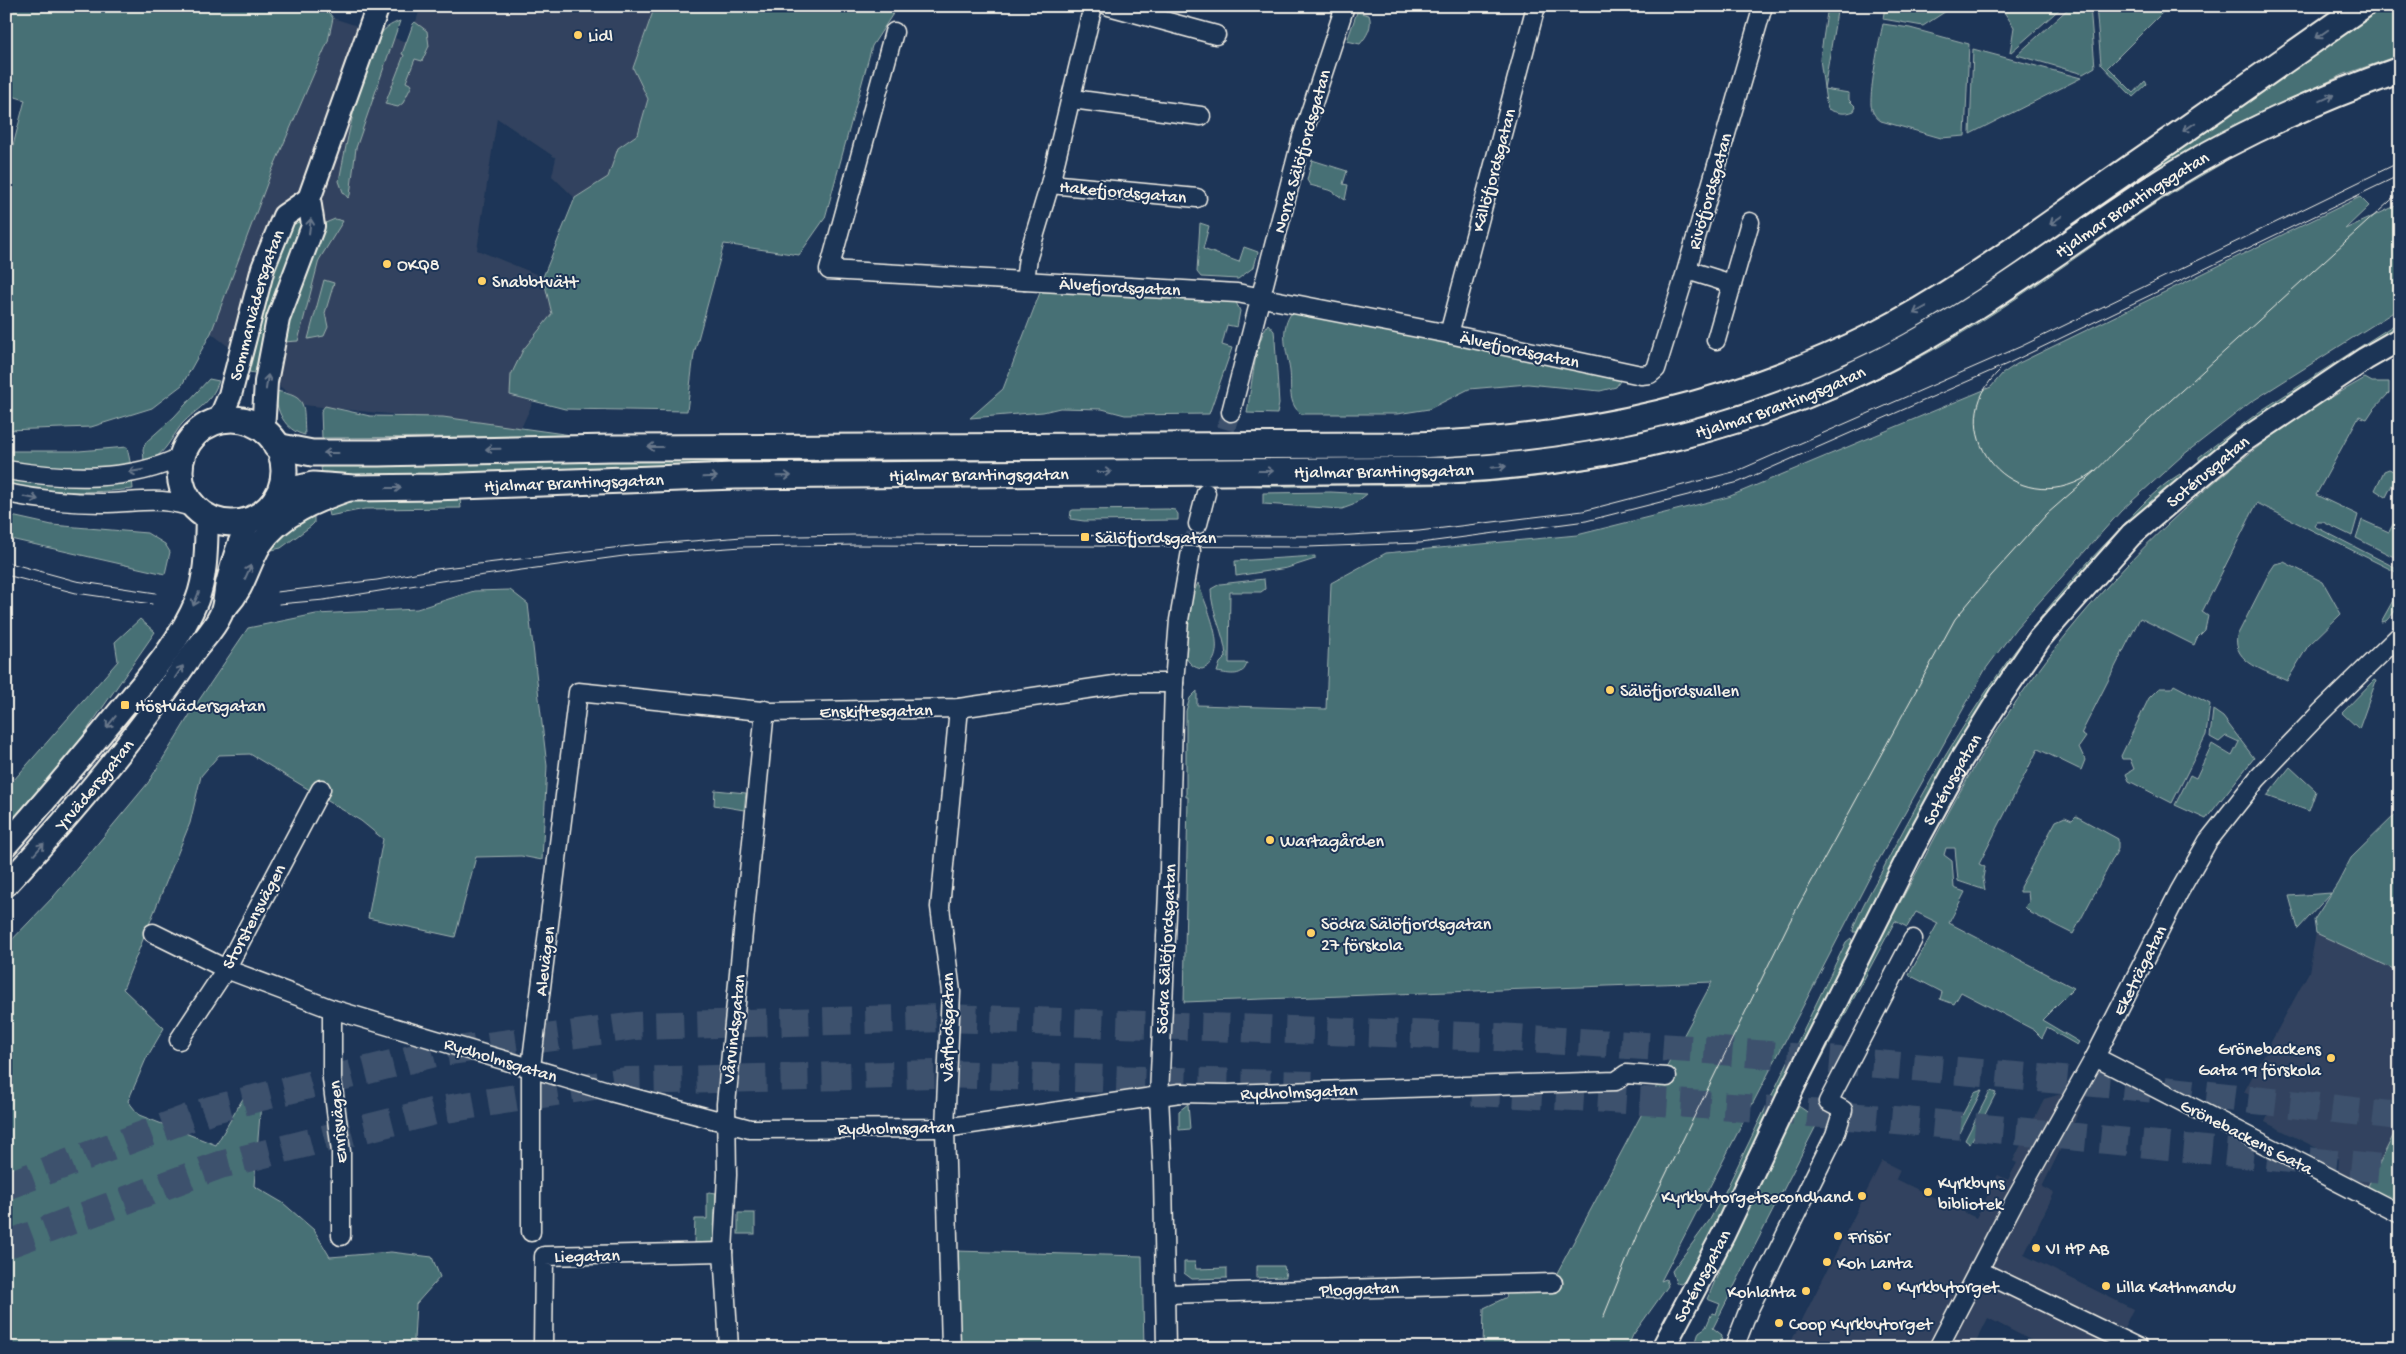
<svg xmlns="http://www.w3.org/2000/svg" width="2406" height="1354" font-family="'Gochi Hand',sans-serif">
<rect width="100%" height="100%" fill="#1d3557"/>
<filter id="ink" filterUnits="userSpaceOnUse"><feTurbulence type="fractalNoise" baseFrequency=".02" numOctaves="2"/><feDisplacementMap in="SourceGraphic" scale="10" xChannelSelector="R" yChannelSelector="G"/><feConvolveMatrix kernelMatrix="1 2 1 2 8 2 1 2 1" color-interpolation-filters="sRGB"/></filter>
<g filter="url(#ink)">
<!-- built -->
<g fill="#33435e">
<polygon points="421,6 655,6 633,68 648,99 638,134 618,148 608,178 575,198 552,176 556,158 497,118 477,250 543,277 552,314 523,350 510,395 533,402 521,428 304,405 211,333 271,173 328,41 333,18 409,43"/>
<polygon points="2316,933 2400,972 2400,1122 2367,1188 2338,1173 2339,1159 2265,1122 2272,1107 2244,1092 2309,972"/>
<polygon points="2092,1085 2042,1187 2054,1193 2024,1255 2133,1309 2114,1348 2046,1348 1988,1318 1973,1348 1788,1348 1882,1161 1900,1170 1896,1179 1976,1218 1998,1175 2008,1180 2017,1163 2013,1161 2044,1099"/>
</g>
<!-- green -->
<g fill="#477075" stroke="#9eb0ae">
<polygon points="6,6 324,6 333,18 328,41 271,173 211,333 182,385 152,408 91,427 6,430 6,172 25,100 6,94"/>
<polygon points="655,6 898,6 872,46 825,218 799,255 724,244 694,354 687,411 565,409 510,395 511,375 523,350 552,314 543,277 575,198 608,177 618,148 638,134 648,99 633,68"/>
<path d="M1828,6H1838L1824,89L1849,93V100L1856,107L1854,111C1845,115 1836,113 1828,109L1826,102L1820,59Z"/>
<polygon points="1885,6 1954,6 1923,26 1883,19"/>
<polygon points="2000,6 2063,6 2010,53 2014,27"/>
<polygon points="2071,6 2090,6 2095,67 2083,74 2017,55"/>
<polygon points="2096,6 2169,6 2108,67 2134,93 2145,81 2147,84 2133,97 2101,64"/>
<polygon points="2378,6 2400,6 2400,55 2345,74 2290,99 2202,147 1945,315 1835,371 1769,397 1672,427 1601,443 1490,457 1254,461 1254,454 1342,454 1775,389 2268,84"/>
<path d="M1357,12L1369,15C1373,26 1367,36 1360,44L1347,41Z"/>
<path d="M400,21L356,148L350,195L348,198L343,192L339,181C347,140 360,73 379,37C383,29 391,24 400,21Z"/>
<polygon points="415,22 427,31 429,46 422,61 415,59 406,82 412,85 403,103 398,107 385,104 404,55 402,54 413,24"/>
<path d="M1883,24L1910,28L1969,44L1965,136L1941,138L1881,121C1875,117 1872,112 1871,105C1870,88 1879,41 1883,24Z"/>
<polygon points="1973,49 2081,78 1970,134"/>
<path d="M2225,158L2227,159L2223,163C2125,217 2039,289 1942,345C1806,423 1654,466 1499,481C1449,486 1400,485 1350,485C1315,485 1279,488 1244,485L1245,482H1327L1749,425L2131,214Z"/>
<polygon points="1312,160 1347,171 1343,184 1348,185 1345,200 1332,191 1310,185 1307,180"/>
<polygon points="2360,197 2369,206 2345,229 2400,204 2400,308 2251,402 2183,455 2121,511 2016,628 1985,670 1877,863 1661,1281 1666,1279 1668,1286 1633,1335 1628,1346 1632,1348 1483,1348 1484,1308 1507,1297 1505,1292 1527,1287 1557,1273 1712,982 1184,1002 1188,797 1186,797 1186,711 1190,698 1197,691 1197,705 1326,709 1331,583 1386,553 1577,535 1728,497 1991,387 2002,374 2017,364"/>
<path d="M305,213L260,374L249,372C254,338 276,230 305,213Z"/>
<polygon points="335,219 343,221 319,260 298,341 283,342 280,329 323,224"/>
<polygon points="1200,223 1209,226 1203,249 1239,262 1244,247 1258,252 1254,267 1238,279 1201,277 1197,272"/>
<polygon points="324,280 334,283 325,313 328,327 324,336 308,339"/>
<polygon points="1041,290 1235,300 1240,311 1237,327 1227,325 1222,345 1232,348 1209,414 1125,415 1102,409 1060,408 1043,412 970,418 1003,389"/>
<path d="M1293,311L1622,378L1616,387L1600,391L1528,384L1469,389L1429,409L1397,414H1301C1287,402 1292,388 1290,371C1287,350 1278,330 1293,311Z"/>
<polygon points="2400,321 2400,330 2207,460 2199,460 2199,457 2262,410"/>
<path d="M1268,324L1274,331L1275,340L1279,404L1277,414L1247,413C1251,390 1255,342 1268,324Z"/>
<path d="M2365,378L2372,382H2389V393L2373,410L2367,419L2359,416L2316,495L2358,515L2352,536L2323,522H2317L2314,526L2400,570V574L2257,503L2202,612L2208,616L2205,630L2197,638L2194,645L2140,618L2081,734L2086,737L2079,747L2085,760L2081,770L2038,749L1979,864L1985,867L1983,878L1985,890L1958,881L1955,848H1946L1944,855L1952,861L1954,888L1965,892L1949,923L2074,988L2042,1020L2079,1042L2077,1045L2047,1028L2042,1038L2034,1030L1961,992L1954,1004L1940,999L1942,992L1909,975L1938,923L1916,912L1907,927L1895,921L1797,1105L1819,1120L1713,1328L1722,1335L1720,1348H1694L1699,1332L1706,1327L1712,1313L1716,1314L1720,1304L1707,1299C1769,1159 1834,1021 1908,888C1935,839 1960,788 1990,741C2061,629 2152,528 2258,447C2291,421 2328,399 2365,378Z"/>
<path d="M209,379L219,381C210,405 198,407 182,424C172,436 162,461 144,461L143,449L146,442L174,417Z"/>
<path d="M276,391C309,397 303,405 305,435C285,431 275,410 276,391Z"/>
<polygon points="325,406 370,416 443,417 571,435 620,436 322,438 321,411"/>
<polygon points="127,447 131,466 94,470 6,464 6,451 79,451"/>
<polygon points="1185,458 1185,462 322,476 321,466 549,459"/>
<polygon points="2389,469 2400,474 2400,486 2393,483 2386,497 2375,490 2384,471"/>
<path d="M2180,474L2184,478L2096,566L1859,932H1853C1853,921 1877,880 1884,867C1946,746 2015,636 2110,539C2131,517 2153,490 2180,474Z"/>
<path d="M6,475L132,478L133,489C90,494 50,492 6,485Z"/>
<polygon points="1331,492 1367,494 1353,505 1342,509 1263,504 1263,493"/>
<polygon points="393,498 460,499 461,508 365,509 329,516 327,507 359,499"/>
<polygon points="1168,509 1175,510 1178,514 1178,520 1084,521 1070,519 1071,511 1073,510"/>
<polygon points="314,511 314,523 311,526 281,548 267,551 272,542"/>
<polygon points="2400,511 2400,560 2356,538 2362,520 2389,532"/>
<polygon points="7,515 52,525 147,533 165,544 170,552 165,574 6,538"/>
<polygon points="1315,556 1315,559 1287,568 1236,576 1235,561"/>
<path d="M2284,562L2323,582L2341,614L2308,646L2287,681C2267,671 2232,663 2237,636L2269,573L2275,564Z"/>
<path d="M1264,579L1265,589L1261,592H1230L1229,663H1247C1243,678 1230,674 1217,672L1220,663L1226,657C1225,634 1211,613 1211,589L1220,584Z"/>
<path d="M1198,583C1205,604 1233,659 1202,669C1168,664 1188,603 1198,583Z"/>
<polygon points="2400,588 2400,606 2386,621 2381,622"/>
<polygon points="510,590 528,604 547,766 542,860 521,856 476,857 455,937 368,918 383,839 361,821 250,754 219,755 201,776 190,823 123,989 164,1028 146,1059 128,1101 139,1115 216,1145 245,1095 261,1103 254,1186 283,1203 314,1230 330,1257 391,1252 432,1257 440,1277 416,1304 414,1340 418,1348 6,1348 6,946 54,896 148,783 197,703 248,628 316,614 417,609 474,591"/>
<polygon points="140,619 155,632 76,746 6,827 6,789 118,661 115,642"/>
<polygon points="2374,680 2376,681 2359,729 2342,713"/>
<polygon points="2174,685 2210,704 2206,735 2172,803 2129,781 2126,774 2134,769 2130,759 2122,759 2121,756 2149,698 2159,688 2172,688"/>
<polygon points="2213,710 2223,717 2254,758 2206,819 2175,805 2190,775 2196,778 2212,744 2232,756 2239,742 2226,736 2219,742 2210,737"/>
<polygon points="2290,767 2316,791 2309,811 2267,796"/>
<polygon points="715,790 746,793 744,810 714,805"/>
<polygon points="2400,810 2400,972 2316,933 2314,920 2338,883 2351,858"/>
<polygon points="2076,816 2118,839 2118,849 2073,934 2031,913 2025,907 2029,902 2028,892 2020,892 2020,887 2056,821 2065,817 2072,820"/>
<polygon points="2331,893 2298,929 2289,896"/>
<polygon points="1851,938 1852,941 1839,970 1719,1220 1685,1280 1681,1284 1676,1283 1672,1271 1709,1221 1722,1198 1846,942"/>
<polygon points="1982,1090 1960,1133 1957,1125 1974,1093"/>
<polygon points="1990,1091 1996,1093 1970,1144 1965,1140"/>
<polygon points="1188,1104 1190,1129 1179,1130 1179,1111"/>
<polygon points="2400,1122 2400,1204 2367,1188"/>
<polygon points="709,1192 716,1193 714,1239 711,1243 694,1243 695,1219 707,1219 707,1193"/>
<rect x="738" y="1213" width="17" height="21"/>
<polygon points="955,1251 1142,1256 1144,1348 959,1348"/>
<polygon points="1184,1262 1195,1262 1196,1269 1227,1268 1227,1278 1192,1279 1184,1273"/>
<polygon points="1257,1266 1284,1266 1286,1277 1257,1278"/>
</g>
<g fill="none" stroke-linecap="round" stroke-linejoin="round">
<!-- minor-tunnel -->
<g stroke="#3d516d" stroke-width="18" stroke-dasharray="18 9" stroke-linecap="butt">
<polyline points="1218,455 1231,412"/>
<polyline points="1191,551 1198,524"/>
</g>
<!-- trunk-tunnel -->
<g stroke="#3d516d" stroke-width="28" stroke-dasharray="28 14" stroke-linecap="butt">
<path d="M1472,1092C1782,1105 2091,1137 2400,1171"/>
<polyline points="6,1186 210,1110 435,1053 635,1026 945,1018 1498,1037 1708,1050 1926,1068 2118,1085 2400,1116"/>
<polyline points="6,1245 220,1165 439,1110 626,1081 939,1074 1314,1085"/>
</g>
<!-- minor casing -->
<g stroke="#f4f1e8" stroke-width="21">
<g id="minor">
<polyline points="1109,6 1216,35"/>
<polyline points="894,32 829,270 1237,293 1449,334 1641,375 1650,374 1656,369 1686,272 1763,6"/>
<polyline points="1072,99 1201,116"/>
<polyline points="1050,184 1197,198"/>
<polyline points="1687,270 1732,284"/>
<polyline points="1025,281 1028,257 1050,184 1093,6"/>
<polyline points="1449,334 1536,6"/>
<polyline points="1716,340 1750,222"/>
<polyline points="1231,412 1302,137 1345,6"/>
<path d="M6,470C63,479 130,483 182,456"/>
<path d="M6,493C40,500 68,503 102,503C139,503 160,495 197,509"/>
<polyline points="1198,524 1206,493"/>
<polyline points="153,933 226,969 332,1009 611,1092 750,1129 945,1128 1159,1096 1180,1093 1228,1094 1616,1081 1626,1074 1667,1077"/>
<polyline points="332,1009 332,1079 341,1152 341,1236"/>
<polyline points="179,1040 226,969 321,789"/>
<polyline points="2095,1057 2400,1214"/>
<polyline points="531,1232 531,1067 578,692 771,712 959,708 1128,683 1174,683"/>
<polyline points="1978,1270 2139,1348"/>
<polyline points="1166,1294 1553,1283"/>
<polyline points="543,1348 544,1256 723,1252"/>
<polyline points="729,1348 723,1252 727,1175 726,1104 765,710"/>
<polyline points="951,1348 945,1128 951,992 940,907 959,708"/>
<polyline points="1166,1348 1163,1176 1159,1096 1169,869 1174,683 1179,620 1191,551"/>
<polyline points="1734,1348 1749,1309 1835,1135 1843,1110 1828,1102 1913,939"/>
<polyline points="1938,1348 2014,1202 2095,1057 2179,892 2208,841 2257,779 2321,712 2400,635"/>
</g>
</g>
<!-- tertiary casing -->
<g stroke="#f4f1e8" stroke-width="26">
<g id="tertiary">
<path id="s1" d="M219,421L230,395L263,268L284,216L309,199"/>
<polyline points="263,431 266,382 278,319 313,226 309,199 378,6"/>
<path d="M227,606C245,586 247,567 260,545C280,514 318,500 350,489"/>
<path d="M6,845C45,802 82,757 119,712C148,677 180,642 197,600C207,574 206,544 207,517"/>
<path id="s2" d="M6,885C71,815 135,739 188,660C199,643 213,632 221,614C225,605 225,593 227,584C233,562 239,540 250,520"/>
<path id="s3" d="M1663,1348L1723,1235L1796,1081L1913,848L1961,760L2002,694L2040,638L2131,535L2191,484L2243,441L2365,359L2400,339"/>
</g>
</g>
<!-- secondary casing -->
<g stroke="#f4f1e8" stroke-width="29">
<g id="secondary">
<circle cx="232" cy="471" r="52"/>
<path d="M276,446L312,453H379L611,448L1415,445C1575,440 1731,407 1875,335C1951,296 2020,245 2090,196C2181,133 2272,69 2362,6"/>
<path id="s4" d="M276,499L296,489L313,485L354,488L434,487L735,476L1450,470C1608,462 1768,424 1908,347C1997,298 2077,236 2163,181C2236,135 2318,99 2400,70"/>
</g>
</g>
<!-- minor -->
<use href="#minor" stroke="#1d3557" stroke-width="18"/>
<!-- tertiary -->
<use href="#tertiary" stroke="#1d3557" stroke-width="22"/>
<!-- secondary -->
<use href="#secondary" stroke="#1d3557" stroke-width="25"/>
<!-- tram -->
<g stroke="#f4f1e8" stroke-width="1">
<path d="M2000,370C1938,428 2008,517 2081,480C2096,473 2105,461 2116,450L2400,192"/>
<polyline points="6,562 76,581 156,593"/>
<polyline points="6,575 76,593 152,604"/>
<polyline points="277,592 377,580 436,569 630,546 742,537 855,535 1334,536 1419,531 1583,511 1737,471 2022,346 2400,162"/>
<polyline points="279,604 324,600 441,581 631,555 742,547 857,545 1307,547 1420,543 1586,521 1739,482 2007,364 2400,175"/>
<polyline points="1603,1318 1640,1227 1790,921 1955,619 1991,576 2047,514 2096,471"/>
</g>
</g>
<!-- one-way arrows -->
<defs><path id="oneway-shaft" d="M-6 0H5M1.5-3L5.5 0L1.5 3" fill="none" stroke-width="1.6" stroke-linecap="round" stroke-linejoin="round" transform="scale(1.25)"/></defs>
<g stroke="#68778a">
<use href="#oneway-shaft" transform="translate(2322 34) rotate(145)"/>
<use href="#oneway-shaft" transform="translate(2327 98) rotate(-25)"/>
<use href="#oneway-shaft" transform="translate(2189 127) rotate(145)"/>
<use href="#oneway-shaft" transform="translate(2056 220) rotate(145)"/>
<use href="#oneway-shaft" transform="translate(310 226) rotate(-83)"/>
<use href="#oneway-shaft" transform="translate(1920 310) rotate(151)"/>
<use href="#oneway-shaft" transform="translate(267 382) rotate(-82)"/>
<use href="#oneway-shaft" transform="translate(655 447) rotate(180)"/>
<use href="#oneway-shaft" transform="translate(493 449) rotate(179)"/>
<use href="#oneway-shaft" transform="translate(331 453) rotate(-180)"/>
<use href="#oneway-shaft" transform="translate(1499 467) rotate(-6)"/>
<use href="#oneway-shaft" transform="translate(136 471) rotate(170)"/>
<use href="#oneway-shaft" transform="translate(1266 471)"/>
<use href="#oneway-shaft" transform="translate(1104 472)"/>
<use href="#oneway-shaft" transform="translate(784 476) rotate(-1)"/>
<use href="#oneway-shaft" transform="translate(710 477) rotate(-2)"/>
<use href="#oneway-shaft" transform="translate(394 488)"/>
<use href="#oneway-shaft" transform="translate(31 498) rotate(12)"/>
<use href="#oneway-shaft" transform="translate(248 572) rotate(-66)"/>
<use href="#oneway-shaft" transform="translate(196 599) rotate(112)"/>
<use href="#oneway-shaft" transform="translate(179 672) rotate(-56)"/>
<use href="#oneway-shaft" transform="translate(111 722) rotate(129)"/>
<use href="#oneway-shaft" transform="translate(39 849) rotate(-49)"/>
</g>
</g>
<!-- markers -->
<g fill="#ffd166" stroke="#1d3557" stroke-width="2">
<circle cx="578" cy="35" r="5"/>
<circle cx="387" cy="264" r="5"/>
<circle cx="482" cy="281" r="5"/>
<rect x="1080" y="532" width="10" height="10" rx="2.5"/>
<circle cx="1610" cy="690" r="5"/>
<rect x="120" y="700" width="10" height="10" rx="2.5"/>
<circle cx="1270" cy="840" r="5"/>
<circle cx="1311" cy="933" r="5"/>
<circle cx="2331" cy="1058" r="5"/>
<circle cx="1928" cy="1192" r="5"/>
<circle cx="1862" cy="1196" r="5"/>
<circle cx="1838" cy="1236" r="5"/>
<circle cx="2036" cy="1248" r="5"/>
<circle cx="1827" cy="1262" r="5"/>
<circle cx="1887" cy="1286" r="5"/>
<circle cx="2106" cy="1286" r="5"/>
<circle cx="1806" cy="1291" r="5"/>
<circle cx="1779" cy="1323" r="5"/>
</g>
<g text-anchor="middle" stroke-width="4" stroke-linejoin="round" paint-order="stroke">
<!-- poi labels -->
<g font-size="18" fill="#f4f1e8" stroke="#1d3557" text-anchor="start">
<text x="588" y="41">Lidl</text>
<text x="397" y="270">OKQ8</text>
<text x="492" y="287">Snabbtvätt</text>
<text x="1095" y="543">Sälöfjordsgatan</text>
<text x="1620" y="696">Sälöfjordsvallen</text>
<text x="135" y="711">Höstvädersgatan</text>
<text x="1280" y="846">Wartagården</text>
<text x="1321" y="929">Södra Sälöfjordsgatan<tspan x="1321" dy="21">27 förskola</tspan></text>
<text x="2321" y="1054" text-anchor="end">Grönebackens<tspan x="2321" dy="21">Gata 19 förskola</tspan></text>
<text x="1938" y="1188">Kyrkbyns<tspan x="1938" dy="21">bibliotek</tspan></text>
<text x="1852" y="1202" text-anchor="end">Kyrkbytorgetsecondhand</text>
<text x="1848" y="1242">Frisör</text>
<text x="2046" y="1254">VI HP AB</text>
<text x="1837" y="1268">Koh Lanta</text>
<text x="1897" y="1292">Kyrkbytorget</text>
<text x="2116" y="1292">Lilla Kathmandu</text>
<text x="1796" y="1297" text-anchor="end">Kohlanta</text>
<text x="1789" y="1329">Coop Kyrkbytorget</text>
</g>
<!-- street labels -->
<g font-size="18" fill="#f4f1e8" stroke="#1d3557">
<text transform="translate(1301 151) rotate(-74)" y="6">Norra Sälöfjordsgatan</text>
<text transform="translate(1493 170) rotate(-75)" y="6">Källöfjordsgatan</text>
<text transform="translate(1123 191) rotate(5)" y="6">Hakefjordsgatan</text>
<text transform="translate(1709 191) rotate(-74)" y="6">Rivöfjordsgatan</text>
<text dy="6" stroke="none"><textPath href="#s4" startOffset="1921">Hjalmar Brantingsgatan</textPath></text>
<text transform="translate(1120 286) rotate(3)" y="6">Älvefjordsgatan</text>
<text dy="6" stroke="none"><textPath href="#s1" startOffset="122">Sommarvädersgatan</textPath></text>
<text transform="translate(1520 349) rotate(12)" y="6">Älvefjordsgatan</text>
<text dy="6" stroke="none"><textPath href="#s4" startOffset="1516">Hjalmar Brantingsgatan</textPath></text>
<text dy="6" stroke="none"><textPath href="#s4" startOffset="1111">Hjalmar Brantingsgatan</textPath></text>
<text dy="6" stroke="none"><textPath href="#s3" startOffset="1042">Sotérusgatan</textPath></text>
<text dy="6" stroke="none"><textPath href="#s4" startOffset="706">Hjalmar Brantingsgatan</textPath></text>
<text dy="6" stroke="none"><textPath href="#s4" startOffset="301">Hjalmar Brantingsgatan</textPath></text>
<text transform="translate(876 710) rotate(-1)" y="6">Enskiftesgatan</text>
<text dy="6" stroke="none"><textPath href="#s3" startOffset="638">Sotérusgatan</textPath></text>
<text dy="6" stroke="none"><textPath href="#s2" startOffset="134">Yrvädersgatan</textPath></text>
<text transform="translate(253 916) rotate(-62)" y="6">Storstensvägen</text>
<text transform="translate(1165 949) rotate(-87)" y="6">Södra Sälöfjordsgatan</text>
<text transform="translate(544 961) rotate(-83)" y="6">Alevägen</text>
<text transform="translate(2139 970) rotate(-63)" y="6">Eketrägatan</text>
<text transform="translate(947 1027) rotate(-90)" y="6">Vårflodsgatan</text>
<text transform="translate(733 1029) rotate(-84)" y="6">Vårvindsgatan</text>
<text transform="translate(501 1059) rotate(17)" y="6">Rydholmsgatan</text>
<text transform="translate(1299 1091) rotate(-2)" y="6">Rydholmsgatan</text>
<text transform="translate(337 1122) rotate(-95)" y="6">Enrisvägen</text>
<text transform="translate(896 1127) rotate(-1)" y="6">Rydholmsgatan</text>
<text transform="translate(2247 1136) rotate(27)" y="6">Grönebackens Gata</text>
<text transform="translate(587 1255) rotate(-1)" y="6">Liegatan</text>
<text dy="6" stroke="none"><textPath href="#s3" startOffset="82">Sotérusgatan</textPath></text>
<text transform="translate(1359 1288) rotate(-2)" y="6">Ploggatan</text>
</g>
</g>
<!-- margin -->
<rect width="2406" height="1354" fill="none" stroke="#1d3557" stroke-width="25"/>
<rect x="12" y="12" width="2381" height="1329" fill="none" stroke="#f4f1e8" stroke-width="2" filter="url(#ink)"/>
</svg>
